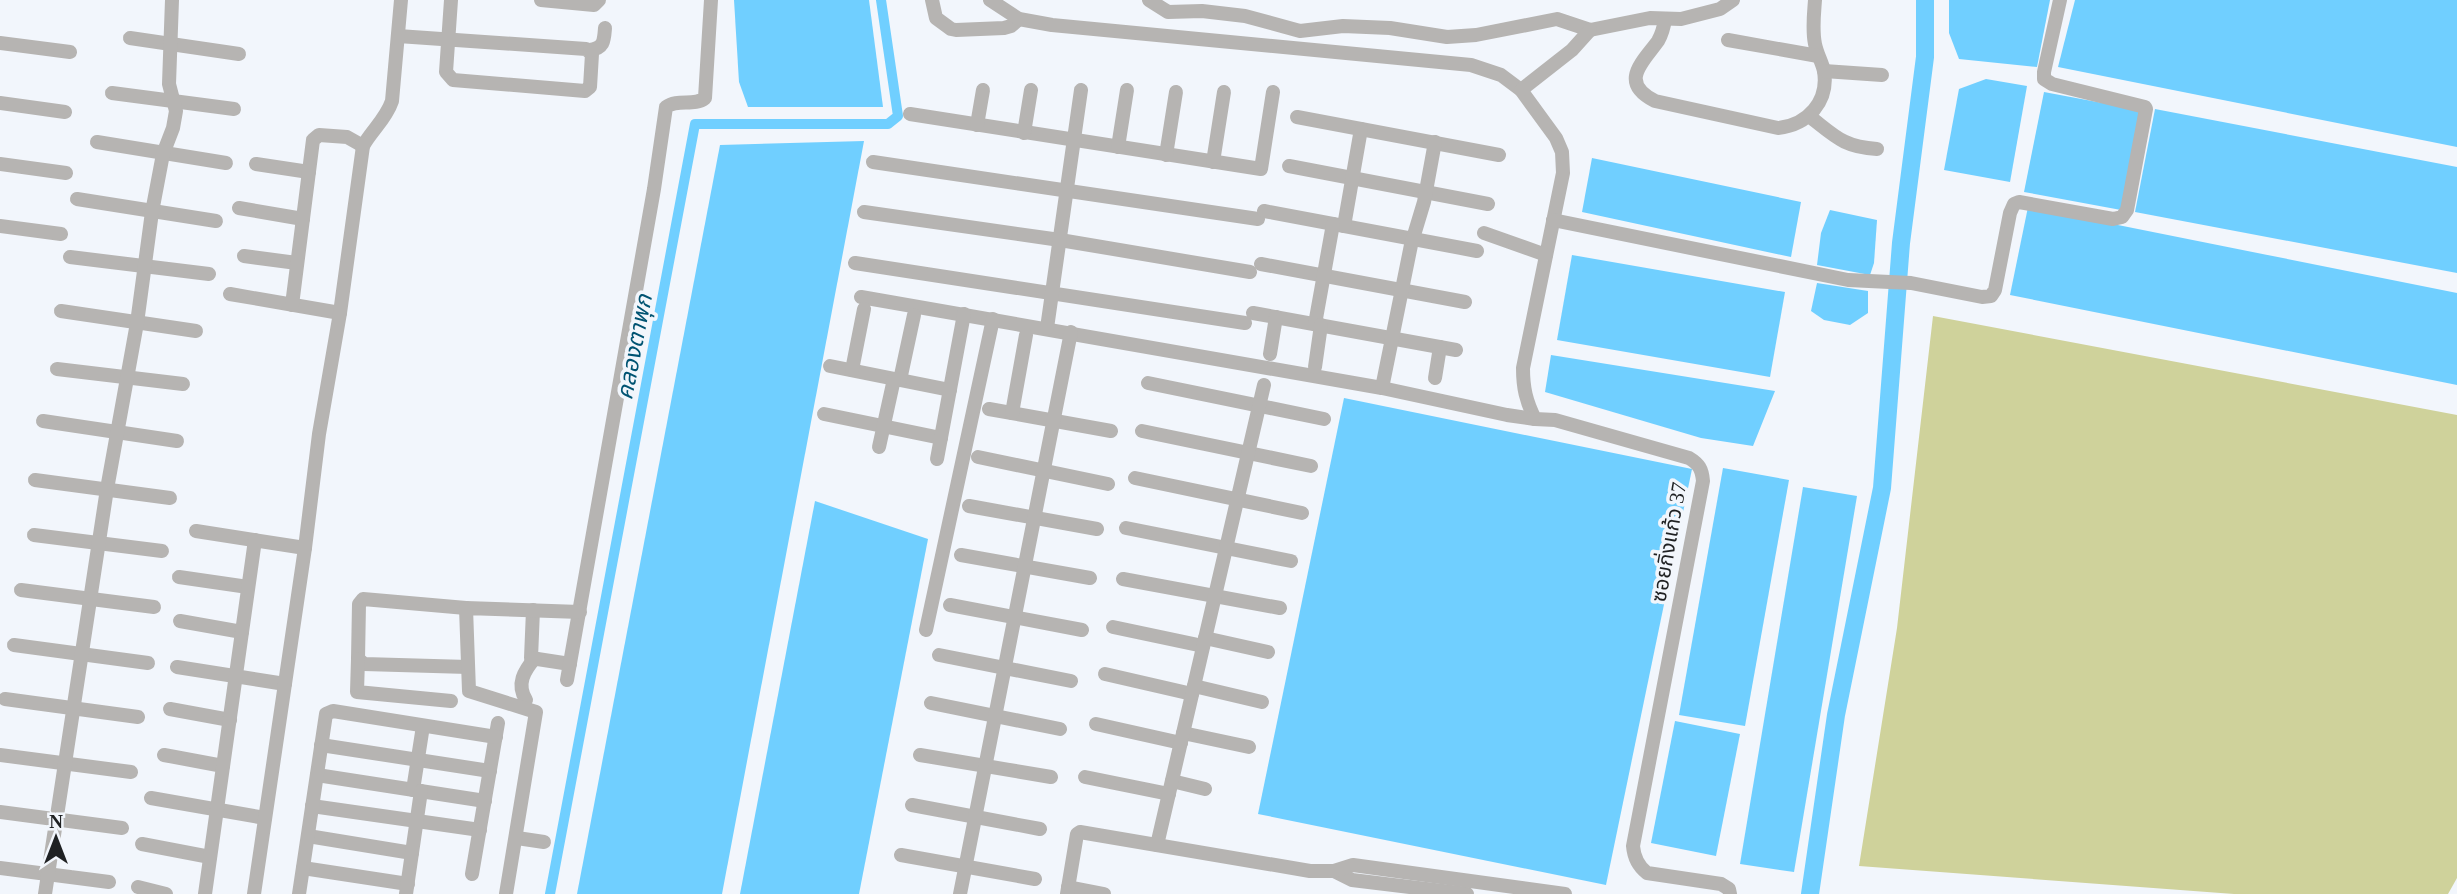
<svg xmlns="http://www.w3.org/2000/svg" width="2457" height="894" font-family="'Times New Roman','Noto Sans Thai',serif">
<rect width="100%" height="100%" fill="#f2f6fc"/>
<!-- green -->
<polygon fill="#cfd29b" points="1933,316 2457,415 2457,878 2448,894 2234,894 1859,866 1897,628"/>
<!-- water -->
<g fill="#70cfff">
<polygon points="734,0 869,0 883,107 748,107 739,82"/>
<polygon points="1949,0 2050,0 2037,67 1959,59 1949,33"/>
<polygon points="2075,0 2457,0 2457,147 2058,67"/>
<polygon points="1986,79 2027,86 2010,182 1944,170 1959,89"/>
<polygon points="2044,92 2140,110 2121,210 2024,192"/>
<polygon points="2155,109 2457,167 2457,273 2135,212"/>
<polygon points="864,141 722,894 577,894 720,145"/>
<polygon points="1592,158 1801,202 1791,257 1582,212"/>
<polygon points="2028,207 2457,293 2457,385 2010,295"/>
<polygon points="1830,210 1877,220 1874,263 1870,275 1817,265 1821,233"/>
<polygon points="1572,255 1785,292 1770,377 1557,340"/>
<polygon points="1817,283 1868,291 1868,313 1850,325 1824,320 1811,311"/>
<polygon points="1551,355 1775,391 1753,446 1701,438 1545,392"/>
<polygon points="1344,398 1692,469 1606,885 1258,814"/>
<polygon points="1723,468 1789,480 1745,726 1679,715"/>
<polygon points="1803,487 1857,496 1794,872 1740,864"/>
<polygon points="815,501 928,539 859,894 740,894"/>
<polygon points="1675,721 1740,734 1716,856 1651,843"/>
</g>
<g fill="none" stroke-linecap="round" stroke-linejoin="round">
<!-- canal -->
<polyline stroke="#70cfff" stroke-width="10" points="550,894 695,124 888,124 898,116 881,0"/>
<!-- river -->
<polyline stroke="#70cfff" stroke-width="18" points="1810,894 1836,715 1882,488 1901,243 1925,57 1925,0"/>
<!-- minor -->
<g stroke="#b6b4b2" stroke-width="14">
<polyline points="541,0 594,5 599,0"/>
<polyline points="932,0 936,18 951,29 956,30 1004,28 1011,26 1019,19"/>
<path d="M990,0L1019,19L1052,25L1471,65L1501,75L1521,90L1556,138L1562,152L1563,173L1523,368C1523,388 1526,401 1535,419L1555,420L1689,458C1699,464 1702,469 1703,481L1633,846C1634,858 1638,866 1647,873L1721,884L1729,889L1730,894"/>
<polyline points="1149,0 1168,12 1202,11 1245,16 1300,31 1343,26 1390,28 1447,37 1476,35 1557,19 1590,30 1650,18 1681,19 1720,9 1733,0"/>
<path d="M1665,19C1664,26 1662,34 1658,41C1643,62 1618,82 1655,101L1778,128C1808,125 1829,101 1824,71C1822,62 1817,54 1815,44C1812,30 1814,14 1815,0"/>
<polyline points="398,36 586,49 592,54 590,87 585,91 453,80 446,72 451,0"/>
<polyline points="130,38 239,54"/>
<polyline points="1728,40 1818,56"/>
<polyline points="0,43 70,52"/>
<path d="M590,50C604,48 604,41 605,28"/>
<polyline points="1824,71 1882,75"/>
<polyline points="1521,90 1572,50 1590,30"/>
<polyline points="112,93 234,109"/>
<polyline points="0,103 65,112"/>
<polyline points="910,114 1261,169 1273,92"/>
<path d="M1809,116C1835,136 1843,147 1877,149"/>
<polyline points="1297,117 1499,155"/>
<polyline points="977,125 983,90"/>
<polyline points="1024,133 1031,90"/>
<polyline points="97,142 226,163"/>
<polyline points="1118,147 1127,90"/>
<polyline points="1166,155 1176,92"/>
<polyline points="873,162 1258,219"/>
<polyline points="1213,162 1224,92"/>
<polyline points="0,164 66,173"/>
<polyline points="256,164 309,172"/>
<polyline points="1289,166 1488,204"/>
<polyline points="77,199 216,221"/>
<polyline points="239,208 303,219"/>
<polyline points="1264,211 1477,251"/>
<polyline points="864,212 1060,240 1250,272"/>
<polyline points="1553,220 1848,280 1911,283 1982,297 1991,296 1995,290 2010,213 2014,204 2019,202 2113,219 2122,217 2127,210 2146,109 2145,107 2052,84 2044,79 2044,72 2060,0"/>
<polyline points="0,226 61,234"/>
<polyline points="1344,226 1361,129"/>
<polyline points="1484,233 1546,255"/>
<polyline points="244,256 297,263"/>
<polyline points="70,257 209,274"/>
<polyline points="855,263 1245,323"/>
<polyline points="1261,264 1465,302"/>
<polyline points="230,294 340,313"/>
<polyline points="861,297 1382,388 1507,415 1535,419"/>
<polyline points="292,305 313,140 319,135 347,137 363,146"/>
<polyline points="61,311 196,331"/>
<polyline points="1253,313 1456,350"/>
<polyline points="1315,324 1333,224"/>
<polyline points="1047,328 1081,90"/>
<polyline points="1270,354 1276,317"/>
<polyline points="830,366 950,390"/>
<polyline points="1315,367 1321,325"/>
<polyline points="57,369 183,384"/>
<polyline points="852,370 864,309"/>
<polyline points="1435,378 1440,347"/>
<polyline points="900,380 914,315"/>
<polyline points="1148,383 1324,419"/>
<polyline points="1382,388 1411,245 1424,202 1435,142"/>
<polyline points="989,409 1111,431"/>
<polyline points="1012,413 1026,335"/>
<polyline points="824,414 941,438"/>
<polyline points="43,421 177,441"/>
<polyline points="1142,431 1311,466"/>
<polyline points="879,447 894,379"/>
<polyline points="978,457 1108,484"/>
<polyline points="937,459 964,314"/>
<polyline points="1135,478 1302,513"/>
<polyline points="35,480 170,498"/>
<polyline points="969,506 1097,529"/>
<polyline points="1126,528 1291,561"/>
<polyline points="196,531 305,548"/>
<polyline points="34,535 162,551"/>
<polyline points="961,555 1090,578"/>
<polyline points="179,577 248,587"/>
<polyline points="1123,579 1280,608"/>
<polyline points="21,590 154,607"/>
<polyline points="950,605 1082,630"/>
<polyline points="466,608 363,599 359,604 358,659 364,664 468,667"/>
<polyline points="533,610 531,658 570,664"/>
<polyline points="180,621 242,632"/>
<polyline points="1113,627 1203,646"/>
<polyline points="926,630 993,319"/>
<polyline points="1205,638 1268,652"/>
<polyline points="14,645 148,663"/>
<polyline points="939,655 1071,681"/>
<polyline points="358,659 357,692 451,701"/>
<polyline points="177,667 285,684"/>
<polyline points="1105,674 1192,694"/>
<path d="M567,680L654,189L666,107C678,98 694,107 705,98L711,0"/>
<polyline points="1194,686 1262,702"/>
<polyline points="5,699 138,717"/>
<path d="M526,700C516,684 524,671 535,658"/>
<polyline points="931,703 1060,729"/>
<polyline points="170,709 230,720"/>
<polyline points="1096,724 1181,743"/>
<polyline points="1183,733 1249,747"/>
<polyline points="321,745 490,771"/>
<polyline points="0,755 131,772"/>
<polyline points="164,755 223,766"/>
<polyline points="920,755 1051,777"/>
<polyline points="317,775 485,801"/>
<polyline points="1085,777 1169,794"/>
<polyline points="1172,781 1205,789"/>
<polyline points="413,790 423,726"/>
<polyline points="151,798 265,818"/>
<polyline points="912,805 1040,829"/>
<polyline points="312,806 480,830"/>
<polyline points="0,812 122,828"/>
<polyline points="308,836 412,853"/>
<polyline points="517,838 544,842"/>
<polyline points="142,844 210,857"/>
<polyline points="1157,845 1264,385"/>
<polyline points="901,855 1035,879"/>
<polyline points="0,868 109,882"/>
<polyline points="303,868 408,884"/>
<polyline points="1334,871 1352,880 1467,894"/>
<polyline points="472,874 498,723"/>
<polyline points="138,887 166,894"/>
<polyline points="1068,887 1104,894"/>
<polyline points="45,894 107,489 137,323 152,212 163,154 173,128 176,111 169,84 172,0"/>
<polyline points="205,894 255,540"/>
<path d="M254,894L305,548L319,434L340,313L363,146C372,130 386,119 392,101L401,0"/>
<polyline points="299,894 326,714 333,711 496,737"/>
<polyline points="406,894 421,791"/>
<polyline points="506,894 536,712 469,691 466,608 580,612"/>
<polyline points="960,894 1071,332"/>
<polyline points="1067,894 1077,834 1080,832 1310,871 1334,871 1353,865 1565,894"/>
</g>
</g>
<g text-anchor="middle" stroke-width="7" stroke-linejoin="round" paint-order="stroke">
<!-- street labels -->
<g font-size="21" fill="#1f2123" stroke="#f2f6fc">
<text transform="translate(1669 542) rotate(-80)" y="7">ซอยกิ่งแก้ว 37</text>
</g>
<!-- water labels -->
<g font-size="23" font-style="italic" fill="#005372" stroke="#f2f6fc">
<text transform="translate(634 347) rotate(-79)" y="8">คลองตาพุก</text>
</g>
</g>
<!-- north arrow -->
<g transform="translate(56 838)" stroke="#f2f6fc" stroke-width="5" paint-order="stroke">
<path d="M0-5L12 26L0 18L-12 26Z" fill="#1f2123"/>
<text y="-10" font-size="19" font-weight="bold" text-anchor="middle" fill="#1f2123">N</text>
</g>
</svg>
